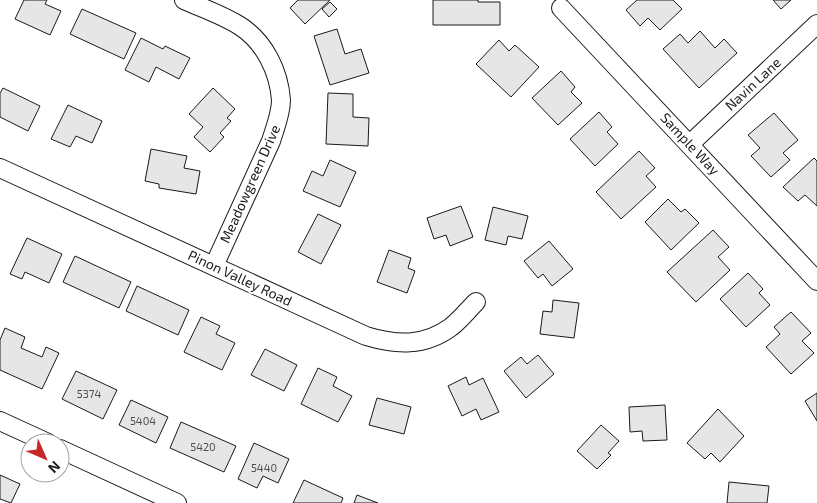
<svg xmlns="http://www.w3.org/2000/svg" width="817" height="503" font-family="'Exo 2',sans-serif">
<rect width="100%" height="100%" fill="#fff"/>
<!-- building -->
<g fill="#e6e6e6" stroke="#1a1a1a">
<polygon points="24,0 47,0 45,4 61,11 50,35 15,19"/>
<polygon points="298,0 330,0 305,24 290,8"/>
<polygon points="433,0 478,0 478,2 500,2 500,25 433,25"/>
<polygon points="637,0 673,0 682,9 660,30 648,18 640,26 626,10"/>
<polygon points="773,0 791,0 781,9"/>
<polygon points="330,2 337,9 329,17 322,9"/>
<polygon points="82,9 136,33 124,59 70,34"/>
<polygon points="337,29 345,54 361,49 369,73 330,85 314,36"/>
<polygon points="700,31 715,48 724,39 737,53 699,88 663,49 680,34 688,43"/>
<polygon points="141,38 163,49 165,46 190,58 179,79 156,67 149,82 125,70"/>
<polygon points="499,40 509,51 515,45 539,67 511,97 476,64"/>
<polygon points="561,71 575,87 571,92 582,103 558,125 532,98"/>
<polygon points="3,88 40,106 28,131 0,117 0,93"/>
<polygon points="213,88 235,109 227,118 231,121 220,133 224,137 210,152 194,137 203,127 189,114"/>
<polygon points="328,93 353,94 353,117 369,118 368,146 326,144"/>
<polygon points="68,105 102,121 92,143 76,136 70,147 51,139"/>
<polygon points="599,112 612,127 607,132 618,144 595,166 570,139"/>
<polygon points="774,113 798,140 783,153 790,160 771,177 751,156 760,148 748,135"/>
<polygon points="151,149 187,156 184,168 200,171 196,194 159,188 159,184 145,181"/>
<polygon points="639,151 655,168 646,176 656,187 621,219 596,192"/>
<polygon points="814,158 817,161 817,206 805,195 798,201 783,187"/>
<polygon points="330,160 356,172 340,207 303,191 312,171 323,176"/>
<polygon points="668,199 681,212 685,209 699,223 671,250 645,222"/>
<polygon points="461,206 473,237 450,246 446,235 434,239 427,218"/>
<polygon points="493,207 528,216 522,239 508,236 506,245 485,240"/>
<polygon points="318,214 341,225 321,264 298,252"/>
<polygon points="713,230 729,247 718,257 730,270 696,302 667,272"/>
<polygon points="27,238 62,254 49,283 25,272 22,279 10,274"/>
<polygon points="549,241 573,269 552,286 543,274 538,278 524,261"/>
<polygon points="389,250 411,258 408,268 415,271 407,293 377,282"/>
<polygon points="75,256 131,282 119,308 63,282"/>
<polygon points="748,273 763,289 759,293 770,305 746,327 720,299"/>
<polygon points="137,286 189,310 178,335 126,311"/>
<polygon points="553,300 579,303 574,338 540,334 543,311 552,312"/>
<polygon points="791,312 811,333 802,341 814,353 791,374 766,347 780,334 774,327"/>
<polygon points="201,317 220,326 216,334 235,343 222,370 184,352"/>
<polygon points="5,328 25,337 21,348 42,357 46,347 59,353 42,389 0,370 0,340"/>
<polygon points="265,349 297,365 284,391 251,375"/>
<polygon points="538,355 554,374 526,398 504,371 521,357 527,364"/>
<polygon points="318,368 337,377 333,386 352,396 338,422 301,404"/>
<polygon points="76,371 117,390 103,419 62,399"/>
<polygon points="466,377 469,385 483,378 499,412 481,420 476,409 462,416 448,386"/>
<polygon points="817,393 817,421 805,401"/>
<polygon points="377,398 411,407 404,434 369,425"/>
<polygon points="131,400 168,417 156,443 119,425"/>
<polygon points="665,405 667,440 643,441 642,431 630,432 629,407"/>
<polygon points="718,409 744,436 720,462 711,453 705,459 687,443"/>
<polygon points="181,422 236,446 224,472 170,448"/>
<polygon points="601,425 619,441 608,453 611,455 597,469 577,451"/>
<polygon points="254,443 289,459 278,483 263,476 257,488 238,479"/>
<polygon points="0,475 20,484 11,503 0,499"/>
<polygon points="304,480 343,498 341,503 293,503"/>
<polygon points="729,482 769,486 767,503 727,503"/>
<polygon points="357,495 378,503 354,503"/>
</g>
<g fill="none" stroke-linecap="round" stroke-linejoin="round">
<!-- minor casing -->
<g stroke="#1a1a1a" stroke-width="20">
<g id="minor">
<path d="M184,0C202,8 223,15 240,26C265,42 279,72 281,100C281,114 275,128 271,141L214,266"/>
<polyline points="561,8 817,281"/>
<polyline points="690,144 817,24"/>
<path d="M0,168L366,336C396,345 424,347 451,327C460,320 468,310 476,302"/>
<polyline points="0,421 48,443"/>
<polyline points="60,449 177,503"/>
</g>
</g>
<!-- minor -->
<use href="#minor" stroke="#fff" stroke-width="18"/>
</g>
<g text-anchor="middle" stroke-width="4" stroke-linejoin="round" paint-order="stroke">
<!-- number labels -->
<g font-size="11" fill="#4d4d4d">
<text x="89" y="398">5374</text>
<text x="143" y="425">5404</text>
<text x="203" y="451">5420</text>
<text x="264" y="472">5440</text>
</g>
<!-- street labels -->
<g font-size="14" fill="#1a1a1a" stroke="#fff">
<text transform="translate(753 84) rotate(-43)" y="5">Navin Lane</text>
<text transform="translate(690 144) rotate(47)" y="5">Sample Way</text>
<text transform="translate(250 184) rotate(-66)" y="5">Meadowgreen Drive</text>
<text transform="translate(240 278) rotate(25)" y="5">Pinon Valley Road</text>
</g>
</g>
<!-- north arrow -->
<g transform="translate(45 458) rotate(135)"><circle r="24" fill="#ffffff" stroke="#a3a3a3"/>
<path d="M0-4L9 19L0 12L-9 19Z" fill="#c62828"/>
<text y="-8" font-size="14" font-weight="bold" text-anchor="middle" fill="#1a1a1a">N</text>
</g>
</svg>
